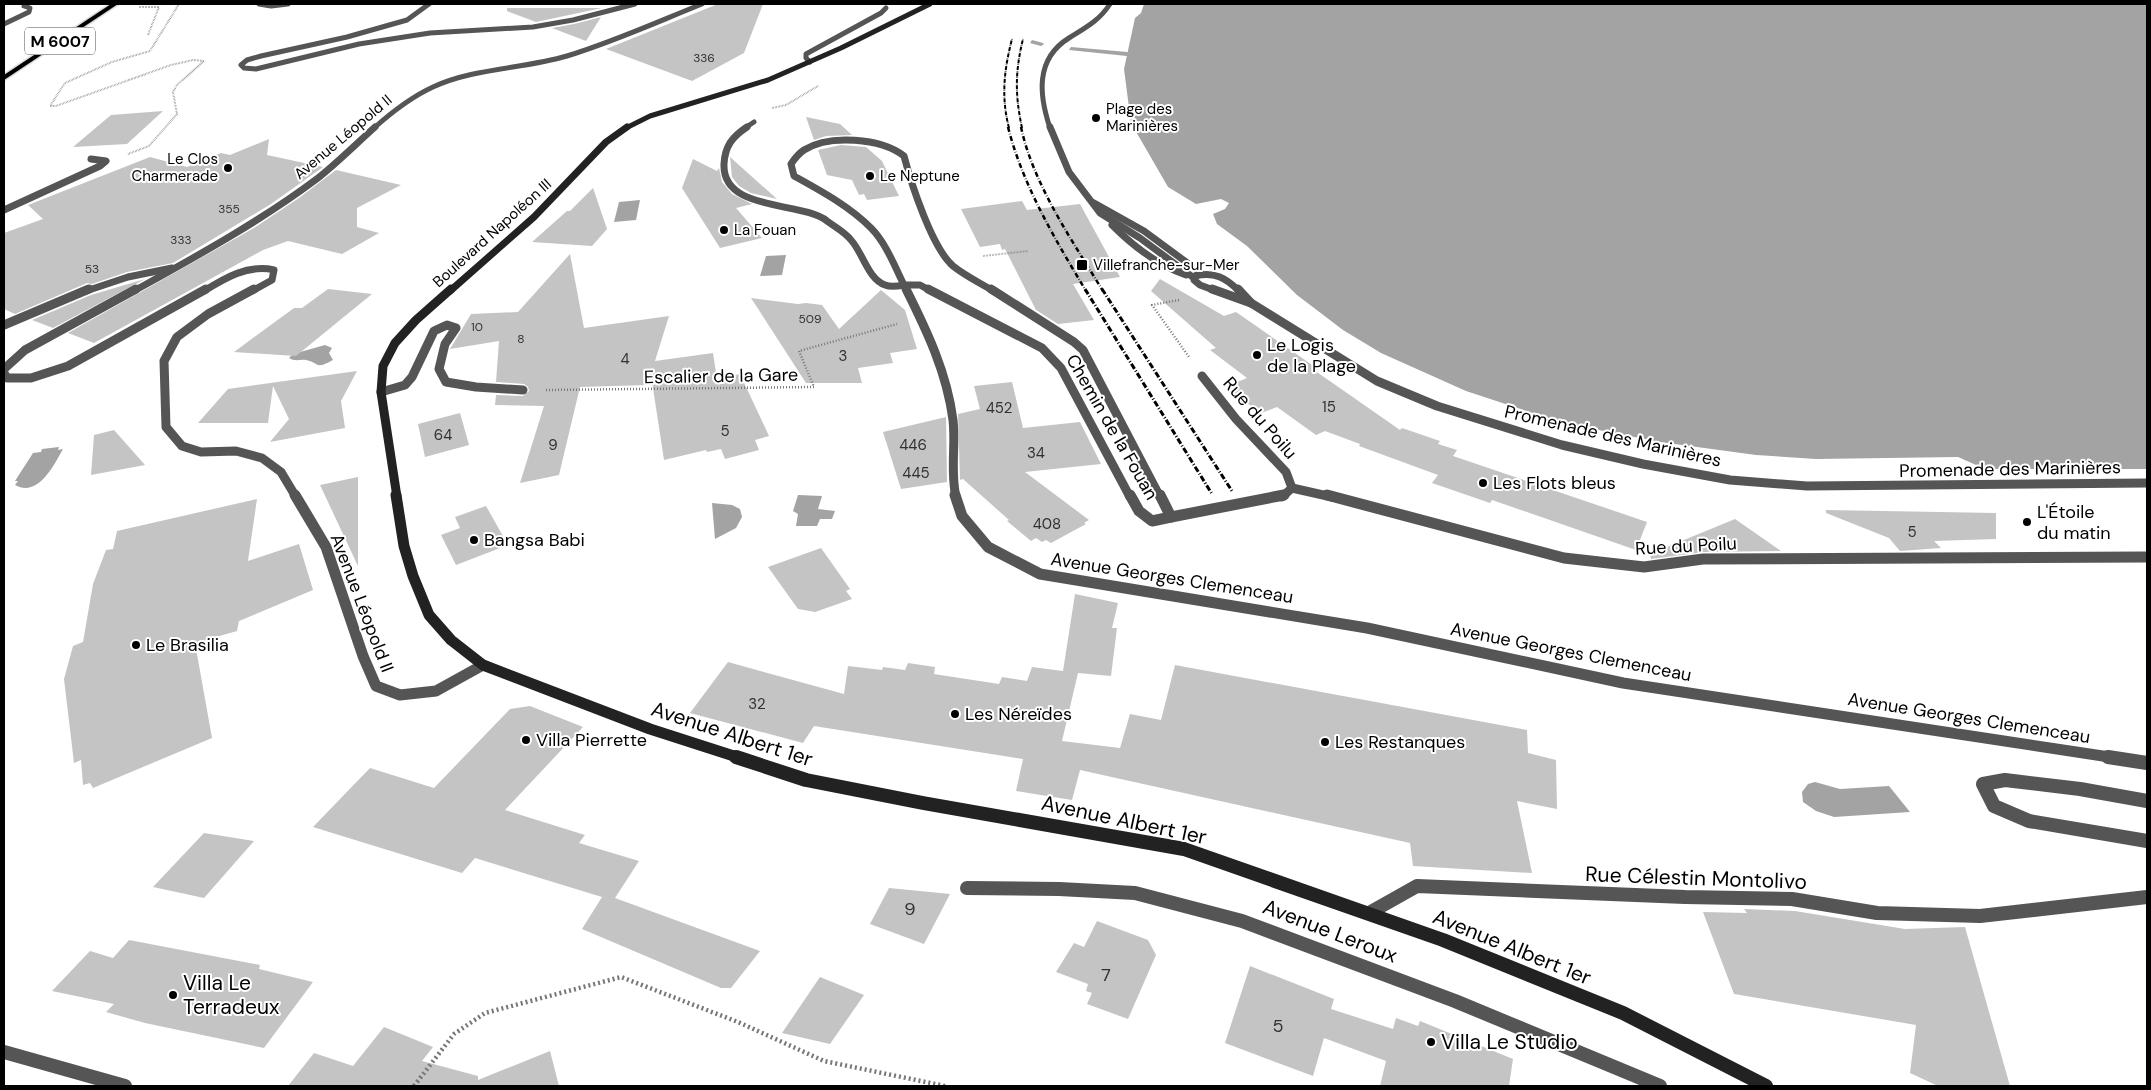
<svg xmlns="http://www.w3.org/2000/svg" width="2151" height="1090" font-family="'DM Sans',sans-serif">
<rect width="100%" height="100%" fill="#fff"/>
<!-- water -->
<g fill="#a3a3a3">
<polygon points="1144,4 2147,4 2147,469 1985,469 1958,457 1816,459 1756,455 1660,442 1563,423 1466,391 1381,353 1343,330 1297,295 1247,246 1217,224 1213,214 1225,209 1229,203 1221,199 1196,204 1168,187 1131,123 1124,69 1135,18 1141,13"/>
<polygon points="640,200 636,220 614,222 619,202"/>
<polygon points="786,255 782,275 760,276 766,256"/>
<path d="M325,345L332,348L329,353L333,360C315,370 320,363 306,360C299,359 295,362 289,358L293,354Z"/>
<path d="M59,447L58,450L63,449C54,465 38,498 15,485L18,481H15L33,453L41,452L42,449Z"/>
<polygon points="798,495 822,496 818,509 835,511 832,519 820,519 817,526 796,526 798,514 793,511"/>
<polygon points="712,503 732,505 740,509 742,517 736,528 715,539"/>
<polygon points="1815,782 1840,789 1889,786 1910,812 1834,817 1816,811 1803,802 1802,792 1808,784"/>
</g>
<g fill="none" stroke-linecap="round" stroke-linejoin="round">
<!-- stream -->
<g fill="#a3a3a3" fill-rule="evenodd">
<polygon points="1032,40 1043,43 1044,44 1041,46 1030,43"/>
<polygon points="1071,47 1127,52 1130,54 1127,56 1069,50"/>
</g>
</g>
<!-- building -->
<g fill="#c4c4c4">
<polygon points="718,4 763,4 744,53 692,81 606,49"/>
<polygon points="507,8 602,8 536,22 507,11"/>
<polygon points="601,17 586,41 552,28 574,24"/>
<polygon points="163,111 127,144 73,147 111,115"/>
<polygon points="806,117 840,124 852,135 826,136 814,140"/>
<polygon points="269,139 267,155 323,167 271,204 173,263 127,272 92,284 87,283 15,314 4,309 4,233 43,219 28,205 150,157 187,167 221,153 230,155"/>
<polygon points="841,145 866,147 882,161 899,196 867,200 864,194 859,195 852,180 827,175 818,150"/>
<polygon points="730,157 777,199 751,193 739,186 732,177"/>
<polygon points="693,159 717,171 719,168 722,182 732,194 752,204 736,208 762,238 720,248 682,188"/>
<polygon points="336,170 401,185 357,208 357,227 379,233 342,254 288,241 263,250 94,343 68,333 254,228 299,198"/>
<polygon points="593,188 607,229 592,246 532,242 567,211 570,211"/>
<polygon points="1022,201 1027,210 1080,204 1120,277 1073,284 1094,320 1058,324 1036,310 1005,249 1002,250 1000,244 980,247 961,209"/>
<polygon points="570,254 584,328 669,316 655,361 713,353 717,379 740,374 769,436 755,440 759,450 725,459 721,449 707,452 706,450 664,460 651,375 648,385 580,387 559,475 520,483 544,406 495,405 496,395 523,396 529,391 528,387 524,384 496,382 499,341 450,349 471,314 518,312"/>
<polygon points="145,279 53,328 32,320 91,295"/>
<polygon points="1160,279 1224,316 1236,312 1318,369 1314,370 1400,430 1402,428 1440,441 1438,444 1457,450 1453,456 1647,522 1636,550 1492,500 1490,503 1432,483 1438,475 1359,446 1360,444 1325,431 1316,435 1277,407 1261,413 1225,387 1247,378 1210,350 1216,348 1151,291"/>
<polygon points="328,289 372,294 296,356 234,352 294,308 302,308"/>
<polygon points="881,290 905,310 917,349 890,353 893,363 858,368 862,383 806,383 751,298 798,304 806,303 822,305 839,329"/>
<polygon points="357,371 341,401 345,428 270,442 289,419 273,386 268,423 198,423 228,389"/>
<polygon points="1012,382 1023,428 1080,422 1101,464 1025,472 1089,520 1084,523 1086,524 1051,543 1046,540 1042,542 1036,538 1031,541 1007,521 1009,520 963,479 960,480 958,414 980,409 974,386"/>
<polygon points="460,413 469,445 425,457 418,424"/>
<polygon points="946,417 947,482 901,489 883,432"/>
<polygon points="114,430 145,465 91,475 94,435"/>
<polygon points="358,477 358,566 320,485"/>
<polygon points="257,499 248,561 299,544 313,590 239,621 237,631 195,643 212,738 93,788 90,783 83,785 81,760 74,763 64,679 73,646 83,642 93,584 106,550 113,549 117,531"/>
<polygon points="486,506 508,545 456,565 441,535 460,528 455,517"/>
<polygon points="1826,510 1996,513 1996,539 1934,541 1941,548 1900,551 1889,538 1826,513"/>
<polygon points="1735,519 1781,551 1703,552 1651,559 1650,554"/>
<polygon points="821,548 850,589 846,591 852,599 815,612 798,609 768,567"/>
<polygon points="1075,594 1118,603 1112,628 1117,628 1111,676 1078,673 1062,741 1120,748 1130,714 1161,720 1175,665 1527,730 1528,753 1556,760 1557,809 1517,801 1532,873 1413,866 1410,843 1080,770 1072,800 1016,791 1023,759 814,726 803,743 690,713 728,662 844,694 848,666 882,670 883,667 905,670 908,663 935,667 934,674 999,684 1002,677 1027,681 1032,667 1063,671"/>
<polygon points="530,706 583,727 505,810 585,835 579,843 639,861 615,898 760,951 731,988 721,988 582,929 602,897 475,858 462,873 313,827 370,768 434,788 510,709"/>
<polygon points="204,833 254,841 204,898 153,887"/>
<polygon points="889,888 950,894 924,944 870,924"/>
<polygon points="1744,909 1795,911 1905,929 1965,927 2010,1086 1938,1086 1910,1073 1916,1025 1734,994 1703,912 1747,913"/>
<polygon points="1097,921 1148,940 1156,955 1128,1019 1087,1004 1092,993 1086,991 1088,984 1056,972 1074,943 1084,947"/>
<polygon points="129,940 260,965 259,969 313,982 264,1048 145,1023 106,1012 114,1004 52,991 90,951 113,958"/>
<polygon points="1250,966 1334,999 1331,1009 1393,1029 1396,1018 1418,1026 1420,1021 1513,1059 1509,1086 1380,1086 1386,1061 1324,1038 1313,1076 1225,1043"/>
<polygon points="820,977 864,995 830,1044 782,1033"/>
<polygon points="384,1027 433,1047 422,1061 478,1076 478,1080 550,1051 559,1086 288,1086 314,1053 353,1066"/>
</g>
<g fill="none" stroke-linecap="round" stroke-linejoin="round">
<!-- primary casing -->
<g stroke="#dbdbdb" stroke-width="3">
<polygon id="primary" points="111,4 118,4 4,80 4,75"/>
</g>
<!-- path-far2 -->
<g stroke="#777" stroke-width="2" stroke-dasharray="0.5 1" stroke-linecap="butt">
<polyline points="139,7 159,7 148,35"/>
<polyline points="772,108 786,105 818,86"/>
<polyline points="128,154 149,146 177,114 173,92 177,85 204,61 193,60 171,65 56,106 50,106 65,83 112,62 150,51 179,4"/>
<polyline points="983,256 1028,251"/>
</g>
<!-- path-far1 -->
<g stroke="#777" stroke-width="2.5" stroke-dasharray="1 2" stroke-linecap="butt">
<polyline points="1179,300 1152,305 1189,357"/>
<polyline points="546,390 814,387 799,351 897,324"/>
</g>
<!-- path -->
<polyline stroke="#777" stroke-width="4.5" stroke-dasharray="2 3" stroke-linecap="butt" points="414,1086 454,1034 485,1013 621,977 738,1022 824,1061 945,1086"/>
<!-- service-far4 -->
<g stroke="#555" stroke-width="5">
<polyline points="259,4 271,6 288,4"/>
<polyline points="429,4 407,20 347,37 261,56 247,60 241,65 244,68 256,69 359,44 430,33 533,27 573,20 635,4"/>
<polyline points="4,24 29,12 30,8 24,6"/>
<polyline points="810,62 806,58 806,54 881,13 886,8"/>
<path d="M1050,128C1039,95 1035,59 1069,38C1085,28 1099,21 1110,4"/>
</g>
<!-- service-far3 -->
<g stroke="#555" stroke-width="7">
<polyline points="1050,127 1069,172 1100,213 1140,238 1194,278"/>
<polyline points="1094,203 1144,231 1201,273"/>
<path d="M1112,225C1133,246 1157,265 1186,275"/>
</g>
<!-- service-far2 -->
<g stroke="#555" stroke-width="9">
<polyline points="1202,376 1236,419 1286,472 1292,488 1282,497"/>
<polyline points="381,392 405,385 412,377 434,331 447,325 456,328 445,344 439,369 446,382 476,387 523,390"/>
</g>
<!-- service-far1 -->
<polyline stroke="#555" stroke-width="11" points="1171,517 1284,495"/>
<!-- service -->
<polyline stroke="#555" stroke-width="14" points="967,888 1059,889 1135,893 1242,921 1455,1001 1660,1086"/>
<!-- pedestrian-far1 -->
<polyline stroke="#555" stroke-width="9" points="1292,488 1332,497"/>
<!-- pedestrian -->
<polyline stroke="#555" stroke-width="11" points="1327,495 1564,558 1644,567 1703,559 2147,557"/>
<!-- minor-far4 -->
<polyline stroke="#555" stroke-width="5" points="745,128 754,122"/>
<!-- minor-far3 -->
<g stroke="#555" stroke-width="7">
<path d="M747,127C732,137 725,146 724,164C722,212 802,201 827,221C835,227 845,232 851,240C863,253 868,279 885,285C890,287 899,286 904,285"/>
<polyline points="4,210 100,166 106,161 91,159"/>
<polyline points="904,285 907,291"/>
<path d="M904,285C895,267 886,243 871,228C849,206 821,191 794,176L791,164C795,158 798,154 804,150C829,134 881,138 904,156C911,183 932,248 953,266C964,275 980,283 993,291"/>
<polyline points="904,285 920,285 931,291"/>
<polyline points="86,291 128,277 172,268"/>
<path d="M1216,291L1200,285L1194,280L1195,276C1214,271 1226,278 1239,291"/>
</g>
<!-- minor-far2 -->
<g stroke="#555" stroke-width="9">
<path d="M906,289C927,331 947,373 953,420C956,445 950,472 956,497"/>
<polyline points="928,289 1042,348 1061,368 1130,497"/>
<polyline points="991,289 1074,342 1083,350 1160,497"/>
<polyline points="1212,289 1251,303"/>
<polyline points="1238,289 1251,303"/>
<polyline points="1251,303 1377,381 1437,406 1562,445 1643,464 1730,480 1807,486 2147,483"/>
<polyline points="4,325 89,289"/>
</g>
<!-- minor-far1 -->
<g stroke="#555" stroke-width="11">
<polyline points="955,495 962,516 988,547 1040,574 1367,628 1623,683 2116,758"/>
<polyline points="1130,495 1139,511 1152,521 1171,517 1160,495"/>
</g>
<!-- minor -->
<g stroke="#555" stroke-width="14">
<polyline points="2108,757 2147,763"/>
<polyline points="2147,801 2080,789 2005,780 1983,784 1994,806 2029,821 2147,841"/>
<polyline points="1369,913 1417,886 1685,897 1792,899 1877,913 1980,916 2147,897"/>
<polyline points="4,1052 125,1086"/>
</g>
<!-- tertiary-far3 -->
<path stroke="#555" stroke-width="5" d="M374,128C392,112 411,97 433,87C474,68 523,69 567,56C613,42 657,22 702,4"/>
<!-- tertiary-far2 -->
<g stroke="#555" stroke-width="7">
<path d="M134,291C197,256 261,221 318,178C338,162 356,144 375,127"/>
<path d="M204,291C225,278 248,264 274,270L272,280L252,291"/>
</g>
<!-- tertiary-far1 -->
<g stroke="#555" stroke-width="9">
<polyline points="254,289 208,314 177,337 164,361 166,427 182,446 201,452 236,451 262,458 281,472 296,497"/>
<polyline points="4,369 25,350 136,289"/>
<polyline points="4,373 7,378 31,378 68,366 206,289"/>
</g>
<!-- tertiary -->
<polyline stroke="#555" stroke-width="11" points="295,495 326,547 363,656 376,686 400,695 436,691 483,665"/>
<!-- secondary-far4 -->
<polyline stroke="#222" stroke-width="5" points="626,128 650,116 768,80 841,48 930,4"/>
<!-- secondary-far3 -->
<polyline stroke="#222" stroke-width="7" points="450,291 534,217 606,142 627,127"/>
<!-- secondary-far2 -->
<polyline stroke="#222" stroke-width="9" points="397,497 381,392 383,366 395,343 416,320 451,289"/>
<!-- secondary-far1 -->
<polyline stroke="#222" stroke-width="11" points="396,495 404,546 413,576 429,615 451,640 483,665 650,729 740,758"/>
<!-- secondary -->
<polyline stroke="#222" stroke-width="14" points="736,757 806,780 923,803 1184,849 1443,940 1623,1013 1766,1086"/>
<!-- primary -->
<use href="#primary" fill="#000" fill-rule="evenodd"/>
<!-- rail-far2 -->
<g stroke="#000" stroke-width="2" stroke-dasharray="4 1 0.5 1" stroke-linecap="butt">
<path d="M1009,128C1001,97 1004,70 1012,39"/>
<path d="M1022,128C1015,95 1015,72 1023,39"/>
</g>
<!-- rail-far1 -->
<g stroke="#000" stroke-width="2.5" stroke-dasharray="5 2 0.5 2" stroke-linecap="butt">
<path d="M1008,127C1023,186 1055,239 1086,291"/>
<path d="M1021,127C1033,184 1073,242 1103,291"/>
</g>
<!-- rail -->
<g stroke="#000" stroke-width="3" stroke-dasharray="6 2 1 2" stroke-linecap="butt">
<polyline points="1085,289 1212,494"/>
<polyline points="1102,289 1232,491"/>
</g>
</g>
<!-- markers -->
<g fill="#000" stroke="#fff" stroke-width="2">
<circle cx="1096" cy="118" r="5"/>
<circle cx="228" cy="168" r="5"/>
<circle cx="870" cy="176" r="5"/>
<circle cx="724" cy="230" r="5"/>
<rect x="1076" y="259" width="12" height="12" rx="2.5"/>
<circle cx="1257" cy="355" r="5"/>
<circle cx="1483" cy="483" r="5"/>
<circle cx="2027" cy="522" r="5"/>
<circle cx="474" cy="540" r="5"/>
<circle cx="136" cy="645" r="5"/>
<circle cx="955" cy="714" r="5"/>
<circle cx="526" cy="740" r="5"/>
<circle cx="1325" cy="742" r="5"/>
<circle cx="173" cy="995" r="5"/>
<circle cx="1431" cy="1042" r="5"/>
</g>
<g text-anchor="middle" stroke-width="4" stroke-linejoin="round" paint-order="stroke">
<!-- far-number labels -->
<g font-size="12" fill="#313131">
<text x="704" y="62">336</text>
<text x="229" y="213">355</text>
<text x="181" y="244">333</text>
<text x="92" y="273">53</text>
<text x="810" y="323">509</text>
<text x="477" y="331">10</text>
<text x="521" y="343">8</text>
</g>
<!-- far-poi labels -->
<g font-size="15" fill="#000" stroke="#fff" text-anchor="start">
<text x="1106" y="114">Plage des<tspan x="1106" dy="17">Marinières</tspan></text>
<text x="218" y="164" text-anchor="end">Le Clos<tspan x="218" dy="17">Charmerade</tspan></text>
<text x="880" y="181">Le Neptune</text>
<text x="734" y="235">La Fouan</text>
<text x="1093" y="270">Villefranche-sur-Mer</text>
</g>
<!-- far-street labels -->
<g font-size="15" fill="#000" stroke="#fff">
<text transform="translate(343 137) rotate(-40)" y="5">Avenue Léopold II</text>
<text transform="translate(492 233) rotate(-42)" y="5">Boulevard Napoléon III</text>
</g>
<!-- number labels -->
<g font-size="15" fill="#313131">
<text x="843" y="361">3</text>
<text x="625" y="364">4</text>
<text x="1329" y="412">15</text>
<text x="999" y="413">452</text>
<text x="725" y="436">5</text>
<text x="443" y="440">64</text>
<text x="553" y="450">9</text>
<text x="913" y="450">446</text>
<text x="1036" y="458">34</text>
<text x="916" y="478">445</text>
<text x="1047" y="529">408</text>
<text x="1912" y="537">5</text>
<text x="757" y="709">32</text>
</g>
<!-- shield labels -->
<rect fill="#fff" stroke="#4c4c4c" stroke-width="1" x="25" y="27.5" width="70" height="27" rx="4"/>
<g font-size="16" font-weight="bold" fill="#000">
<text x="60" y="47">M 6007</text>
</g>
<!-- poi labels -->
<g font-size="18" fill="#000" stroke="#fff" text-anchor="start">
<text x="1267" y="351">Le Logis<tspan x="1267" dy="21">de la Plage</tspan></text>
<text x="1493" y="489">Les Flots bleus</text>
<text x="2037" y="518">L'Étoile<tspan x="2037" dy="21">du matin</tspan></text>
<text x="484" y="546">Bangsa Babi</text>
<text x="146" y="651">Le Brasilia</text>
<text x="965" y="720">Les Néreïdes</text>
<text x="536" y="746">Villa Pierrette</text>
<text x="1335" y="748">Les Restanques</text>
</g>
<!-- street labels -->
<g font-size="18" fill="#000" stroke="#fff">
<text transform="translate(721 376) rotate(-1)" y="6">Escalier de la Gare</text>
<text transform="translate(1260 418) rotate(49)" y="6">Rue du Poilu</text>
<text transform="translate(1112 427) rotate(60)" y="6">Chemin de la Fouan</text>
<text transform="translate(1613 436) rotate(13)" y="6">Promenade des Marinières</text>
<text transform="translate(2010 469) rotate(-1)" y="6">Promenade des Marinières</text>
<text transform="translate(1686 546) rotate(-3)" y="6">Rue du Poilu</text>
<text transform="translate(1172 578) rotate(9)" y="6">Avenue Georges Clemenceau</text>
<text transform="translate(362 603) rotate(69)" y="6">Avenue Léopold II</text>
<text transform="translate(1571 652) rotate(11)" y="6">Avenue Georges Clemenceau</text>
<text transform="translate(1969 718) rotate(9)" y="6">Avenue Georges Clemenceau</text>
</g>
<!-- near-number labels -->
<g font-size="18" fill="#313131">
<text x="910" y="915">9</text>
<text x="1106" y="981">7</text>
<text x="1278" y="1032">5</text>
</g>
<!-- near-street labels -->
<g font-size="21" fill="#000" stroke="#fff">
<text transform="translate(732 734) rotate(18)" y="7">Avenue Albert 1er</text>
<text transform="translate(1124 820) rotate(12)" y="7">Avenue Albert 1er</text>
<text transform="translate(1696 878) rotate(2)" y="7">Rue Célestin Montolivo</text>
<text transform="translate(1330 931) rotate(21)" y="7">Avenue Leroux</text>
<text transform="translate(1512 947) rotate(22)" y="7">Avenue Albert 1er</text>
</g>
<!-- near-poi labels -->
<g font-size="21" fill="#000" stroke="#fff" text-anchor="start">
<text x="183" y="990">Villa Le<tspan x="183" dy="24">Terradeux</tspan></text>
<text x="1441" y="1049">Villa Le Studio</text>
</g>
</g>
<!-- border -->
<rect width="2151" height="1090" fill="none" stroke="#000000" stroke-width="10"/>
</svg>
